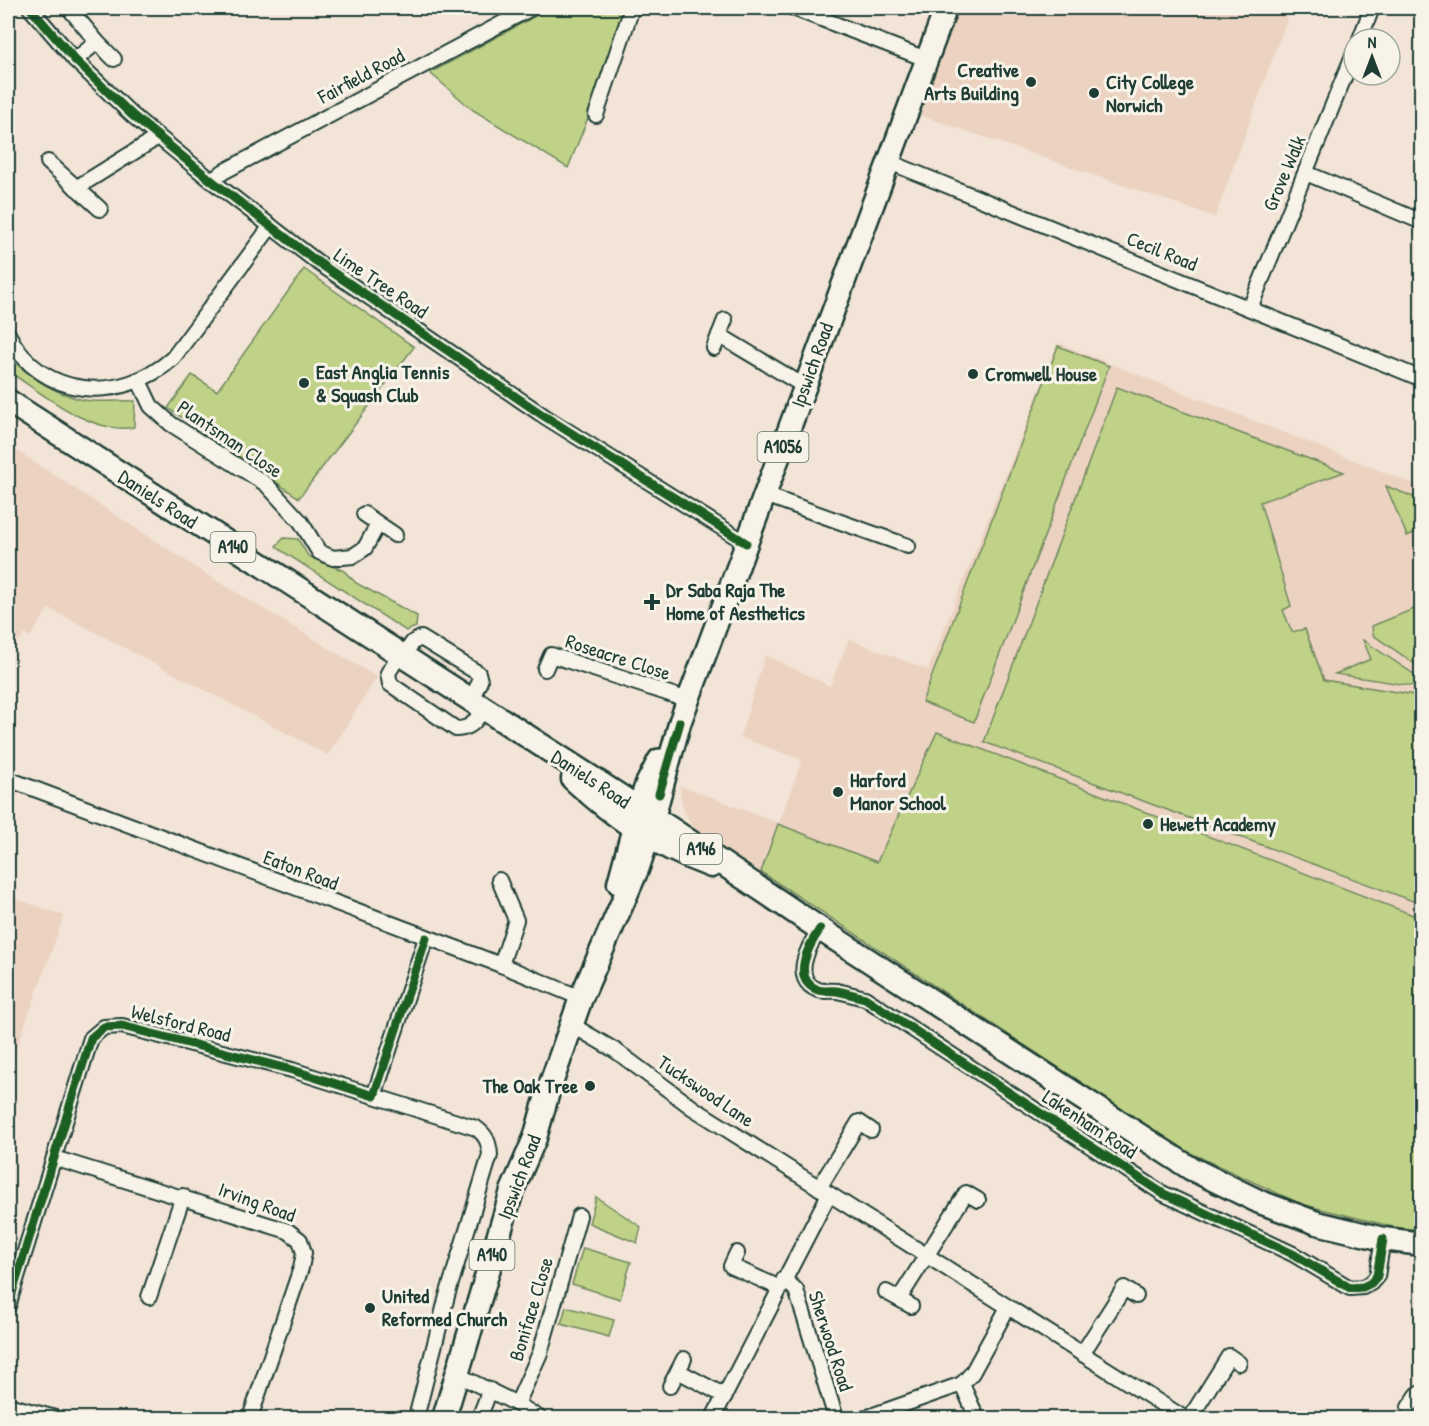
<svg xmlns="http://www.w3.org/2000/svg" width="1429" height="1426" font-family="'Patrick Hand',sans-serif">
<rect width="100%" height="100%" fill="#f2e4d6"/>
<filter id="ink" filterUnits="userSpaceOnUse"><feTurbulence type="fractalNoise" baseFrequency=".0167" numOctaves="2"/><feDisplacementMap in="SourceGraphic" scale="12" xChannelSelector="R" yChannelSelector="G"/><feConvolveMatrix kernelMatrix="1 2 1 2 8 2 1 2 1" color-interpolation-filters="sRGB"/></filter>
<g filter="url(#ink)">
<!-- built -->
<g fill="#ecd2c1">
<polygon points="960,8 1291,8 1215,217 920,115"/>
<polygon points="1058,343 1421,487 1421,1018 1367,1169 1394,1227 1301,1204 1242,1180 1184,1150 838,921 694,830 683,808 679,785 779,823 802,760 740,737 765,655 830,686 849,639 928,670"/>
<polygon points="8,445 212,578 377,677 328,755 49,608 30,637 24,634 20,641 8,634"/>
<polygon points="8,896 64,916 8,1072"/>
</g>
<!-- green -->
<g fill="#bfd287" stroke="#6f885e" stroke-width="1.5">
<polygon points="550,8 627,8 588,118 568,168 473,110 430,73"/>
<polygon points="304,269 414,347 299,498 168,408 192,375 217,391"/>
<polygon points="1058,346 1109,366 974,722 922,702"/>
<path d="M8,356C28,376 55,394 84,400C100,403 119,400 135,401L134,427C92,436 42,393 8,371Z"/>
<polygon points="1117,387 1344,472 1260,502 1291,606 1283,610 1292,632 1305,629 1324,680 1421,696 1421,904 984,742"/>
<polygon points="1386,486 1421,500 1421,530 1407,536"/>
<polygon points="284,538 298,539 308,556 344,571 356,583 417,616 416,627 406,631 282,551 276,546"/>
<polygon points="1421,606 1421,668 1373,635 1372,626"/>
<polygon points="1363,640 1421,679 1421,687 1335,674 1371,659"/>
<polygon points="937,732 1421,918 1421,1230 1394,1227 1301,1204 1184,1150 761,872 778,824 877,862"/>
<polygon points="596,1197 641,1227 637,1243 589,1223"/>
<polygon points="583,1248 631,1262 620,1299 572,1284"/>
<polygon points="566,1307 614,1320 609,1337 561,1324"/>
</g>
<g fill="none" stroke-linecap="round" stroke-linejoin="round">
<!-- minor casing -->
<g stroke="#1f3d34" stroke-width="18">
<g id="minor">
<polyline points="30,8 75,60 132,115 212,181 316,261 544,416 746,543"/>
<polyline points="69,8 97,42 75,60"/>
<polyline points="793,8 926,59"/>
<polyline points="1360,39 1372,8"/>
<polyline points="97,42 114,59"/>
<polyline points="596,115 632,8"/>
<polyline points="887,161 1422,379"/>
<polyline points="48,162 100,209"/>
<polyline points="1306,173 1422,222"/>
<polyline points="212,181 223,172 531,8"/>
<polyline points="76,188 158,137"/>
<polyline points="1250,308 1354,53"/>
<path d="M8,334C41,400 122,404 173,358L271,226"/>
<polyline points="719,335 725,320"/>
<polyline points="714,348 719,335 804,386"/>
<polyline points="139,381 151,406 171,424 266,484 301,522 319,552 333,558 353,556 365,548 378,524"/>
<polyline points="765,495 908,546"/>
<polyline points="364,514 395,535"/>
<path d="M400,654L388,673L390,684L456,729C472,729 476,720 484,708"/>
<polyline points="403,656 413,642 421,638 478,673 480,681 471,700"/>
<polyline points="545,669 551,655 688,700"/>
<polyline points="8,779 501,965 581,998"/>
<polyline points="499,880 516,920 501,965"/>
<path d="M820,929C809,945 790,979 818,990C824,992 831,990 837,991C847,993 856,996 865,998L1162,1193L1293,1254L1350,1288L1363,1287L1371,1283L1377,1276L1383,1239"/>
<polyline points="572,1025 616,1051 693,1108 1184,1418"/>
<path d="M374,1096L476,1128C486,1135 489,1142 490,1155L447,1296L416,1418"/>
<polyline points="54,1158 288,1231 300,1240 304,1253 301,1268 250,1418"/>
<polyline points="819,1188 859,1122 871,1130"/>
<polyline points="737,1253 731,1266 780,1288"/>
<polyline points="784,1279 796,1290 836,1418"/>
<polyline points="886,1292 899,1299"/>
<polyline points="149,1297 183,1196"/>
<polyline points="8,1306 91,1038 104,1027 122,1026 292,1070 374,1096 426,938"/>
<polyline points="911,1306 899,1299 966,1193 978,1200"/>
<polyline points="1082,1354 1124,1288 1136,1296"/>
<polyline points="684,1359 678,1371 725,1396"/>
<polyline points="456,1374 517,1404 539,1418"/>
<polyline points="962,1384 977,1418"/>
<polyline points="670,1386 678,1371"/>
<polyline points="517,1404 540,1353 579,1216"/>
<polyline points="8,1405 55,1418"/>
<polyline points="1409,1407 1418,1394"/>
<polyline points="479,1418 490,1390"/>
<polyline points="713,1418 829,1194"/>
<polyline points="865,1418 962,1384 972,1373 1007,1309"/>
<polyline points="1190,1418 1229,1356 1239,1363"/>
</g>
</g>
<!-- primary casing -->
<g stroke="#1f3d34" stroke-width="26">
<g id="primary">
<polyline points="638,809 646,785 659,760"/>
<polyline points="649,834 680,722 946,8"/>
</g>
</g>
<!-- trunk casing -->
<g stroke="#1f3d34" stroke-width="27">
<g id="trunk">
<polyline points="8,401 671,829 820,929 1190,1168 1260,1202 1317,1223 1383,1239 1422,1244"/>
<path d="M573,779C618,820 653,844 711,866"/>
<polyline points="619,883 637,816"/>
<polyline points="444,1418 512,1191 535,1138 548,1092 581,998 638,867 648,837"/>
</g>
</g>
<!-- minor -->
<use href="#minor" stroke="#f7f3e8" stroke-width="14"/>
<!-- primary -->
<use href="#primary" stroke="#f7f3e8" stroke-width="21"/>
<!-- trunk -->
<use href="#trunk" stroke="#f7f3e8" stroke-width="22"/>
<!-- cycleway casing -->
<g stroke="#f7f3e8" stroke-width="13">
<g id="cycleway">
<polyline points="30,8 75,60 132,115 212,181 316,261 544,416 746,543"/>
<polyline points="659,794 680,722"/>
<path d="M820,929C809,945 790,979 818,990C824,992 831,990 837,991C847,993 856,996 865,998L1162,1193L1293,1254L1350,1288L1363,1287L1371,1283L1377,1276L1383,1239"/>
<polyline points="8,1306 91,1038 104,1027 122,1026 292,1070 374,1096 426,938"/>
</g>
</g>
<!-- cycleway -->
<use href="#cycleway" stroke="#1b5e20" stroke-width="9"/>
</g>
</g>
<!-- markers -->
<g fill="#1f3d34" stroke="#f7f3e8" stroke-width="2">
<circle cx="1031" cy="82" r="6"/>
<circle cx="1094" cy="93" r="6"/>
<circle cx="973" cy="374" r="6"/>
<circle cx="304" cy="383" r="6"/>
<path d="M649 593h6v6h6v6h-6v6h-6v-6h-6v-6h6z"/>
<circle cx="838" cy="792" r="6"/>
<circle cx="1148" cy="824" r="6"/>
<circle cx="590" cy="1086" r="6"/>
<circle cx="370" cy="1308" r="6"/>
</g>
<g text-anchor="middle" stroke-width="6" stroke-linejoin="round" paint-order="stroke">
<!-- shield labels -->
<g fill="#f7f3e8" stroke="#60746a" stroke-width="1.5">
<rect x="757.5" y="432" width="51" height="30" rx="4.5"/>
<rect x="210.5" y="532" width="45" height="30" rx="4.5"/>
<rect x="680" y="834" width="42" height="30" rx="4.5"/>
<rect x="469.5" y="1240" width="45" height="30" rx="4.5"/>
</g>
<g font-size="18" font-weight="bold" fill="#1f3d34">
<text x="783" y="453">A1056</text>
<text x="233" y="553">A140</text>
<text x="701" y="855">A146</text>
<text x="492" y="1261">A140</text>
</g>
<!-- poi labels -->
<g font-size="20" font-weight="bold" fill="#1f3d34" stroke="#f7f3e8" text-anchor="start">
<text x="1019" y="77" text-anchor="end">Creative<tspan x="1019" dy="23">Arts Building</tspan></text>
<text x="1106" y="89">City College<tspan x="1106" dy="23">Norwich</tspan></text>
<text x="316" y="379">East Anglia Tennis<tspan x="316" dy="23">&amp; Squash Club</tspan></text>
<text x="985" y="381">Cromwell House</text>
<text x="666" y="597">Dr Saba Raja The<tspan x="666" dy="23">Home of Aesthetics</tspan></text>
<text x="850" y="787">Harford<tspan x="850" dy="23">Manor School</tspan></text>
<text x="1160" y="831">Hewett Academy</text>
<text x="578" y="1093" text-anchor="end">The Oak Tree</text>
<text x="382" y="1303">United<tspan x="382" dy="23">Reformed Church</tspan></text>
</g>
<!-- street labels -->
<g font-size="20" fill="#1f3d34" stroke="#f7f3e8">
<text transform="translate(361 76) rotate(-28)" y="7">Fairfield Road</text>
<text transform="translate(1284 173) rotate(-67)" y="7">Grove Walk</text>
<text transform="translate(1162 251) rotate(22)" y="7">Cecil Road</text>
<text transform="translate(381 283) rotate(34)" y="7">Lime Tree Road</text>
<text transform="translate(812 365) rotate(-70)" y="7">Ipswich Road</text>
<text transform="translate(230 439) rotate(34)" y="7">Plantsman Close</text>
<text transform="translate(158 499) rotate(33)" y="7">Daniels Road</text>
<text transform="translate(618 657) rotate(18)" y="7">Roseacre Close</text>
<text transform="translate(591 779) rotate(33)" y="7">Daniels Road</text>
<text transform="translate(301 870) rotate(21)" y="7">Eaton Road</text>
<text transform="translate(181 1023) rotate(14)" y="7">Welsford Road</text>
<text transform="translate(706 1091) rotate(34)" y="7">Tuckswood Lane</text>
<text transform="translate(1090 1124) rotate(33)" y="7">Lakenham Road</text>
<text transform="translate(519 1177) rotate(-69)" y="7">Ipswich Road</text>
<text transform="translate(257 1202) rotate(20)" y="7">Irving Road</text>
<text transform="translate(531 1309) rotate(-73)" y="7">Boniface Close</text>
<text transform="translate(831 1341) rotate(72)" y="7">Sherwood Road</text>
</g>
</g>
<!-- margin -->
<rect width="1429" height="1426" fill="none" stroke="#f7f3e8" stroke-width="30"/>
<rect x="15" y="15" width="1399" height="1396" fill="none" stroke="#1f3d34" stroke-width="2" filter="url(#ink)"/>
<!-- north arrow -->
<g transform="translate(1372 57)"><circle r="28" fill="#f7f3e8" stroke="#a1aaa0" stroke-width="1.5"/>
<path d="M0-4.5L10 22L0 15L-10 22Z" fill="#1f3d34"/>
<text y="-9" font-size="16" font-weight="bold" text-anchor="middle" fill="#1f3d34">N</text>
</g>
</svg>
